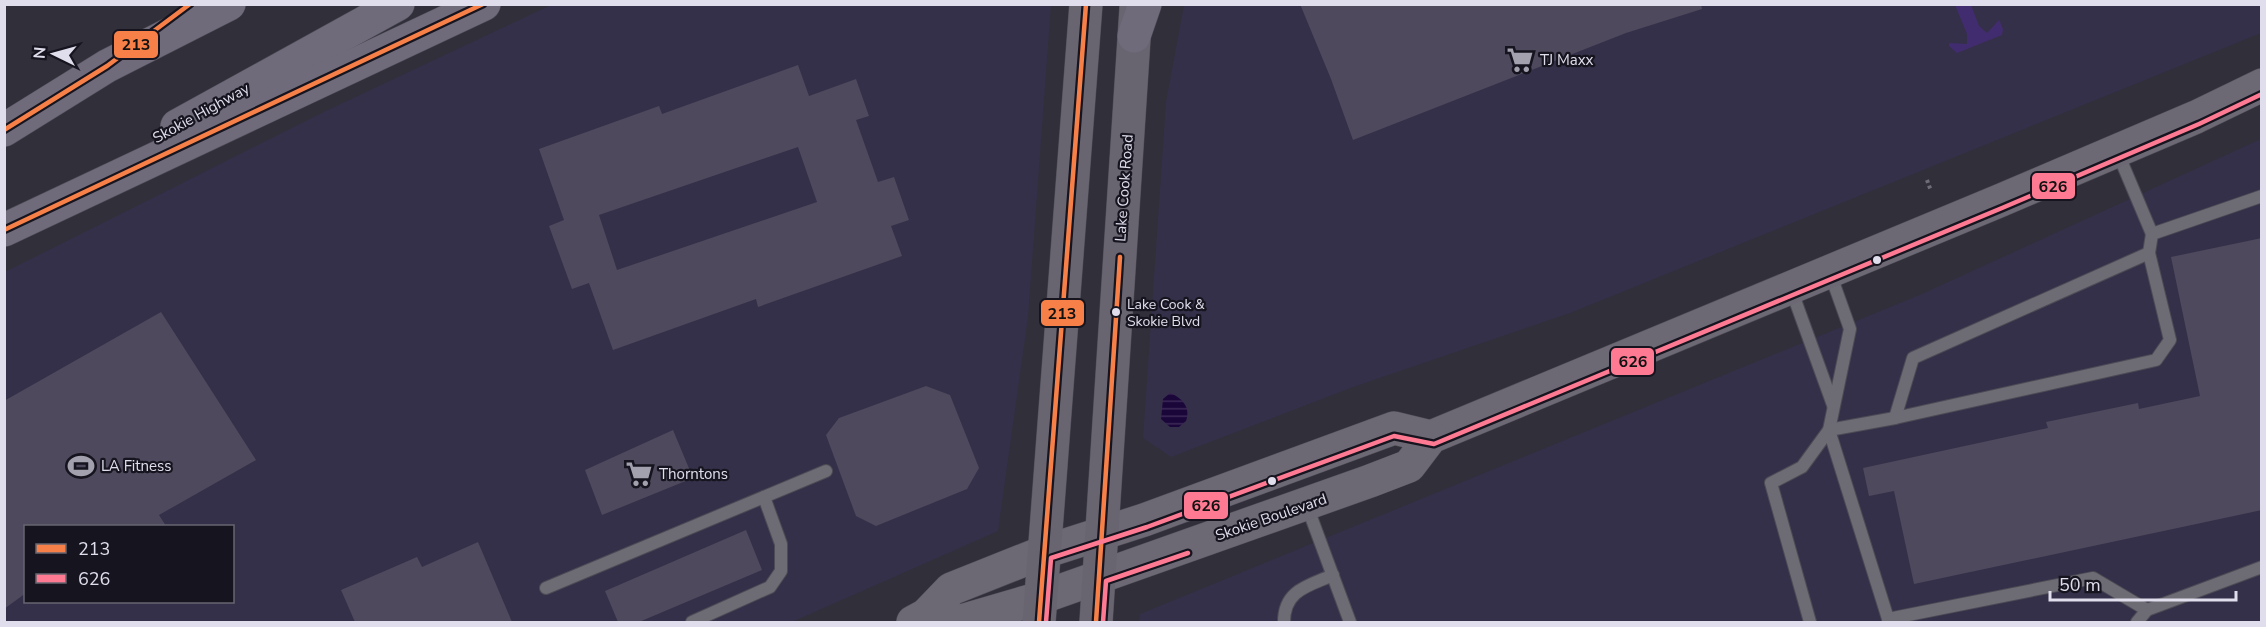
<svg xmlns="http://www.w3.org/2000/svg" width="2266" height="627" font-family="'Nunito Sans',sans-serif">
<defs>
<pattern id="water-rules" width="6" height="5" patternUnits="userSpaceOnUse" patternTransform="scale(1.5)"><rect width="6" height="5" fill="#1b063a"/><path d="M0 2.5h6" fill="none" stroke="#3c2a57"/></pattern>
</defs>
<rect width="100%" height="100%" fill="#312f3a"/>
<!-- built -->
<g fill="#353049" fill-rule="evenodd">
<path d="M551,5H1051L1028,317L998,531L792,622H5V272L328,110ZM26,526H232V602H26Z"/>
<polygon points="1184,5 2261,5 2261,33 1570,313 1353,387 1171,457 1143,438 1166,102"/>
<polygon points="2261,139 2261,622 1139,622 1140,614 1922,294"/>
</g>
<!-- green -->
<polygon fill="#412c6f" points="1955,5 1971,5 1979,26 1987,33 1999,20 2003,29 2002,35 1957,53 1949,46 1949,43 1967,44 1967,34"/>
<!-- water -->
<path fill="url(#water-rules)" d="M1170,393C1182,398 1191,407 1186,421L1179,427H1170L1161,419L1163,399Z"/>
<!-- building -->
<g fill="#4e495d" fill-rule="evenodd">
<polygon points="1300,4 1701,4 1702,9 1626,33 1353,140 1331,79"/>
<path d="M798,65L809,96L856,79L869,116L856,120L878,182L894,177L909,220L891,226L902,256L758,307L756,299L613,350L589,283L572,289L549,226L564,220L539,149L659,106L662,114ZM798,147L817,202L617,270L599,215Z"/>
<polygon points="2262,238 2262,510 1914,584 1894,491 1869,496 1863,468 2048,428 2046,422 2138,403 2139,409 2200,396 2171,257"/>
<polygon points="161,312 256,460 159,515 166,526 26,526 26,593 4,609 4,401"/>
<polygon points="926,386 950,395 979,468 967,489 876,526 856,516 826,435 839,418"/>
<polygon points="673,430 693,478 602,515 585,470"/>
<polygon points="746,530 762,570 639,622 618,622 605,591"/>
<polygon points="478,542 512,622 355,622 341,590 417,557 422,567"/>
</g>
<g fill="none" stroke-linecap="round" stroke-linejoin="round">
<!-- service casing -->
<g stroke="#4d4b55" stroke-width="14">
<g id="service">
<polyline points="2117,151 2152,234"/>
<polyline points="1791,289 1833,405"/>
<polyline points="1895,418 1913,358 2149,253"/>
<polyline points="1307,506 1350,622"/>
<polyline points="546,588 826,471"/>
<polyline points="1888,619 2093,578 2147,610"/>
<polyline points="692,622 770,587 781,571 781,544 764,497"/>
<path d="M1284,622C1284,590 1308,586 1333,575"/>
<polyline points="1810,622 1771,483 1802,467 1829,430 1850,329 1830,273"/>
<polyline points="1889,622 1829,430 1895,418 2156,360 2170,340 2149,253 2152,234 2262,196"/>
<polyline points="2137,622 2147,610 2262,567"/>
</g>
</g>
<!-- secondary casing -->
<g stroke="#4d4b55" stroke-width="34">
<g id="secondary">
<polyline points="926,615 961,621 1040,598 1370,481 1409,466 1431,437 1999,201 2196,117 2262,85"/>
<polyline points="913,622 926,615 951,589 1044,552 1144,520 1394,428 1431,437"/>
</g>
</g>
<!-- primary casing -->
<g stroke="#4d4b55" stroke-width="34">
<g id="primary">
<polyline points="1039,622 1086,4"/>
<polyline points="1096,622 1136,8"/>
</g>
</g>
<!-- motorway casing -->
<g stroke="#4d4b55" stroke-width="34">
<g id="motorway">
<polyline points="1134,36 1145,4"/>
<polyline points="177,126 398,4"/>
<polyline points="4,130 107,66 229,4"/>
<polyline points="4,230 484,4"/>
</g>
</g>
<!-- path -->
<polyline stroke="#6f6d76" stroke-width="4" stroke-dasharray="3 3" stroke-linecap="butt" points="1927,180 1931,191"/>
<!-- service -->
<use href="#service" stroke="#6d6c75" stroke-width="12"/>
<!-- secondary -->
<use href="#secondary" stroke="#6c6975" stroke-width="33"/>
<!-- primary -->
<use href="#primary" stroke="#686571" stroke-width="33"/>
<!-- motorway -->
<use href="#motorway" stroke="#6f6b7b" stroke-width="33"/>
<!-- bus-1 casing -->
<g stroke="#16141e" stroke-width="9">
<g id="bus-1">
<polyline points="4,130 107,66 190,4"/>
<polyline points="4,230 483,4"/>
<polyline points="1039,622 1086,4"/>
<polyline points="1096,622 1120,257"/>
</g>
</g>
<!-- bus-2 casing -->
<g stroke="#16141e" stroke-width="9">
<g id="bus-2">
<polyline points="1046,622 1051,558 1147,527 1394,436 1434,444 2002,208 2199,124 2262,94"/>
<polyline points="1103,622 1106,581 1188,553"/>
</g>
</g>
<!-- bus-1 -->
<use href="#bus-1" stroke="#f78048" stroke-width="4.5"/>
<!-- bus-2 -->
<use href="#bus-2" stroke="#fe7a93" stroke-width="4.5"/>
</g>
<!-- icons -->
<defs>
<g id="supermarket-bare" transform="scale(2.07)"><path d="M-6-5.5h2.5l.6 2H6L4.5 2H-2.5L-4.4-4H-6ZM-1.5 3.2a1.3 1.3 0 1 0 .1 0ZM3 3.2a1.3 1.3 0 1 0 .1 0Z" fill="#a3a1ae" stroke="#16141e" stroke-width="2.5" paint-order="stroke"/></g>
<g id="stadium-bare" transform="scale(2.07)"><path d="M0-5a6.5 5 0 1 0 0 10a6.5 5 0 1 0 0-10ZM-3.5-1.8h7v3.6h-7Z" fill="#a3a1ae" stroke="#16141e" stroke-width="2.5" paint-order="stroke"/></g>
</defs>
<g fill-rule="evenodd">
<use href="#supermarket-bare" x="1520" y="60"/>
<use href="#stadium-bare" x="81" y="466"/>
<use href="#supermarket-bare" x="639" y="474"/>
</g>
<!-- markers -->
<g fill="#e0deec" stroke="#16141e" stroke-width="2">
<circle cx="1877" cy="260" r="5"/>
<circle cx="1116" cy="312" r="5"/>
<circle cx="1272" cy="481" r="5"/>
</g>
<g text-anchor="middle" stroke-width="4.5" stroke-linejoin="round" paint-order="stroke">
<!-- bus labels -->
<g font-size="14" fill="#e0deec" stroke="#16141e" text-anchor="start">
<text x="1127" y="309">Lake Cook &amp;<tspan x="1127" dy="17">Skokie Blvd</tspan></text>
</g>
<!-- poi labels -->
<g font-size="15" fill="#e0deec" stroke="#16141e" text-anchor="start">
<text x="1540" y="65">TJ Maxx</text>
<text x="101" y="471">LA Fitness</text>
<text x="659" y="479">Thorntons</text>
</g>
<!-- street labels -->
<g font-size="15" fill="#e0deec" stroke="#16141e">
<text transform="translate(201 113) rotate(-29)" y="5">Skokie Highway</text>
<text transform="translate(1124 188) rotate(-86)" y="5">Lake Cook Road</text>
<text transform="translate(1271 517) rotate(-19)" y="5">Skokie Boulevard</text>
</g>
</g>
<g stroke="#16141e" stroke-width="2">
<rect x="113" y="30" width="46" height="29" rx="6" fill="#f78048"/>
<rect x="2031" y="172" width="45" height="28" rx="6" fill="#fe7a93"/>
<rect x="1040" y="299" width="45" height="28" rx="6" fill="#f78048"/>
<rect x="1610" y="347" width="45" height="29" rx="6" fill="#fe7a93"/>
<rect x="1183" y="491" width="46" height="29" rx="6" fill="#fe7a93"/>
</g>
<g font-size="16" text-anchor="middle" font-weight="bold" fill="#111">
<text x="136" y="50">213</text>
<text x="2053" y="192">626</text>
<text x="1062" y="319">213</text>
<text x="1633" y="367">626</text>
<text x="1206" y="511">626</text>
</g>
<!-- border -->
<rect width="2266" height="627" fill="none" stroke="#e0deec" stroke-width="12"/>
<!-- legend -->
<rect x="24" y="525" width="210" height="78" fill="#16141e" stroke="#676570" stroke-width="1.5"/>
<rect x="36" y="544" width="30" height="9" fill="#f78048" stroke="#676570" stroke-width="1.5"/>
<text x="78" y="555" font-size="18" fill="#e0deec">213</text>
<rect x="36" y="574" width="30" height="9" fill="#fe7a93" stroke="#676570" stroke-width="1.5"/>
<text x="78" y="585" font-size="18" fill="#e0deec">626</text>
<!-- north arrow -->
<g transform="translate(54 54) rotate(275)" stroke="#16141e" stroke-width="4.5" paint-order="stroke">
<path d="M0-4.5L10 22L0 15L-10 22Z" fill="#e0deec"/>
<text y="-9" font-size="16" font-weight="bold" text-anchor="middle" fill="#e0deec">N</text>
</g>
<!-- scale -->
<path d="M2050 591v9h186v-9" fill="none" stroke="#e0deec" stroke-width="3"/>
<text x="2059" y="591" font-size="18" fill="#e0deec" stroke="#16141e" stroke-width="4.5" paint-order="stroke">50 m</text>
</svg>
